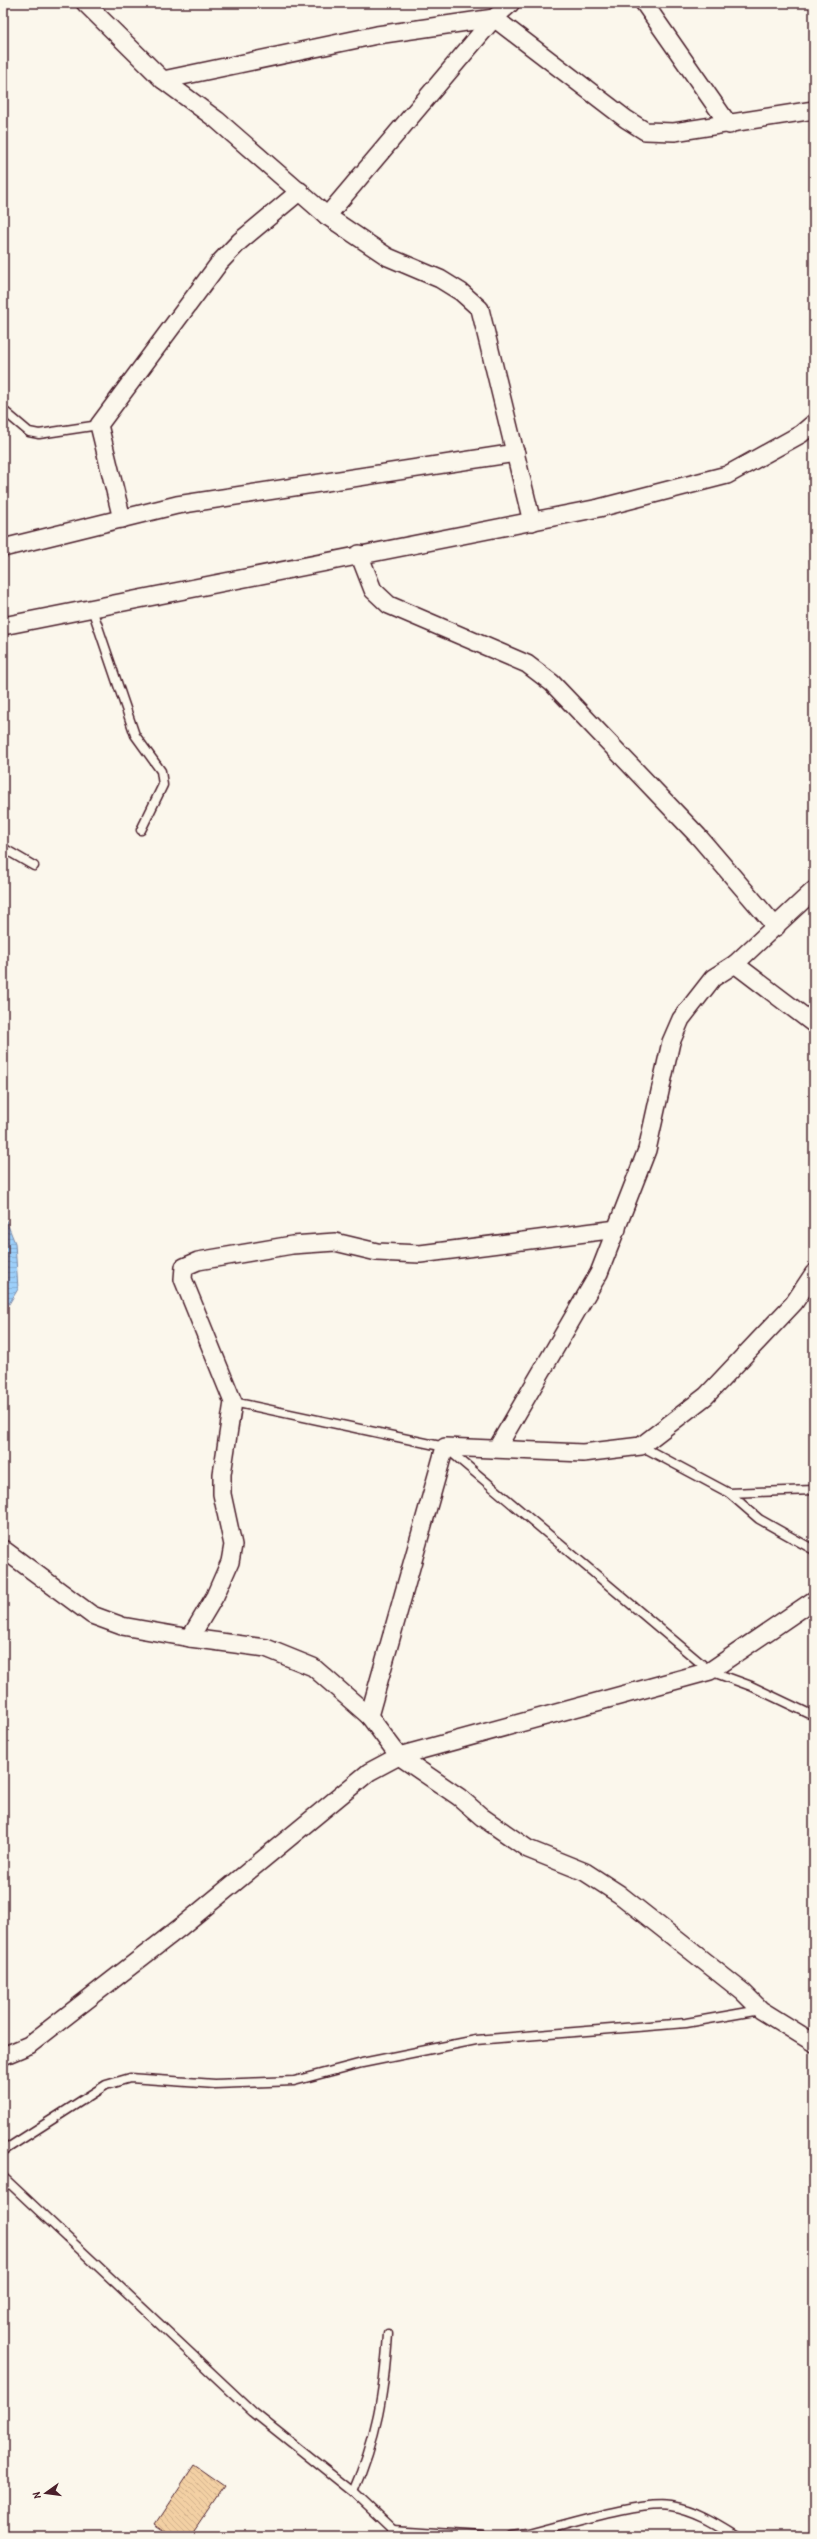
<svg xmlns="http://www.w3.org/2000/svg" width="817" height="2539" font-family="'Patrick Hand',sans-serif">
<defs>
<pattern id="water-rules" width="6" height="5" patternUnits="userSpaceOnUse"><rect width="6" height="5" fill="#9ccffa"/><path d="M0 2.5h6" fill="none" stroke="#88b1d6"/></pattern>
<pattern id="building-back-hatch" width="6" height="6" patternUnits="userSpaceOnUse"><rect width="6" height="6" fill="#f3d0a4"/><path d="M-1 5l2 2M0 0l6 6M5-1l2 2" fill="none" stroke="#d2b28d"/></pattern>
</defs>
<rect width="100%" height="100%" fill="#fbf7ec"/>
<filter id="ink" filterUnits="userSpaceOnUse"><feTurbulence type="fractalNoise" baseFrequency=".025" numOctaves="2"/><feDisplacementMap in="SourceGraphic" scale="8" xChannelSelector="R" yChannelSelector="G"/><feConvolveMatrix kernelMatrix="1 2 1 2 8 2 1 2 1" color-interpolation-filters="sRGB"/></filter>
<g filter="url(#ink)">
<!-- water -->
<polygon fill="url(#water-rules)" stroke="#7b89a7" points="3,1213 15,1243 18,1289 3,1314"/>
<!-- building -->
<polygon fill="url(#building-back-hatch)" stroke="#4a1f2b" points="194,2465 224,2486 190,2536 173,2536 155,2524"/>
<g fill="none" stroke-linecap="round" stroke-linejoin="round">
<!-- service casing -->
<g stroke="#4a1f2b" stroke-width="11">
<g id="service">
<polyline points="3,410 29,432 39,434 99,425"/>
<polyline points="92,609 135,735 161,771 163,785 141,830"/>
<polyline points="3,848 34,866"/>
<polyline points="233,1402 445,1447 710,1671 751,1686 814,1716"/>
<polyline points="641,1446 729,1493 814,1490"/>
<polyline points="729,1493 759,1519 814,1550"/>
<polyline points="3,2151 106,2085 130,2078 215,2084 294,2081 362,2063 476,2040 686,2023 760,2010"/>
<polyline points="3,2177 253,2412 353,2492 393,2530 392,2536"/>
<path d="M353,2492C377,2437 384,2394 388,2334"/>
<polyline points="393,2530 480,2536"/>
<path d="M512,2536L528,2534C562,2526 639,2501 671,2506C696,2510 716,2523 737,2536"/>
</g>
</g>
<!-- minor casing -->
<g stroke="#4a1f2b" stroke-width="20">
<g id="minor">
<polyline points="85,3 163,80 217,120 327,216 388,257 440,279 461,292 480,309 532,522"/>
<polyline points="644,3 729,125"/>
<polyline points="163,80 377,35 494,18 626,119 645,131 674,132 814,110"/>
<polyline points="327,216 494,18 511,3"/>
<polyline points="122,519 99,425 220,262 240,241 300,191"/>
<polyline points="3,548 177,505 516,453"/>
<polyline points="359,554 373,590 389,605 527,664 552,683 698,836 776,927"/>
<polyline points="3,626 599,508 727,475 801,434 814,423"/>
<polyline points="735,964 814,1024"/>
<polyline points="497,1448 599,1273 647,1150 671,1042 681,1019 713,978 735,964 814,890"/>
<polyline points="3,1549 92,1615 122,1626 190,1638 266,1648 313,1667 369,1716 399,1756 459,1797 482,1817 528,1849 585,1872 619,1894 743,1992 761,2010 814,2043"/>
<polyline points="190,1638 215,1596 230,1562 233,1545 222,1494 222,1474 233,1402 183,1279 184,1267 198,1261 292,1245 335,1242 377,1252 420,1254 617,1229"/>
<polyline points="369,1716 445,1447 583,1453 641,1446 706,1396 794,1303 814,1273"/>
<polyline points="3,2056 29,2045 182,1926 369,1772 399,1756 710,1671 814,1600"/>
</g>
</g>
<!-- service -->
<use href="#service" stroke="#fbf7ec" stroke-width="8"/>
<!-- minor -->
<use href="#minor" stroke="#fbf7ec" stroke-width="17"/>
</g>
</g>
<!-- margin -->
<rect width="817" height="2539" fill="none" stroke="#fbf7ec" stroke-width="16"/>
<rect x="8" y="8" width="801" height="2523" fill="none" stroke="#4a1f2b" stroke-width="1.5" filter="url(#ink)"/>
<!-- north arrow -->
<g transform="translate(46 2493) rotate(256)" stroke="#fbf7ec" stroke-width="3" paint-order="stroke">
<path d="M0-3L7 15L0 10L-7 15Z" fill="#4a1f2b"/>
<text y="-6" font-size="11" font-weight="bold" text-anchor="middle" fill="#4a1f2b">N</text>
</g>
</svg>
